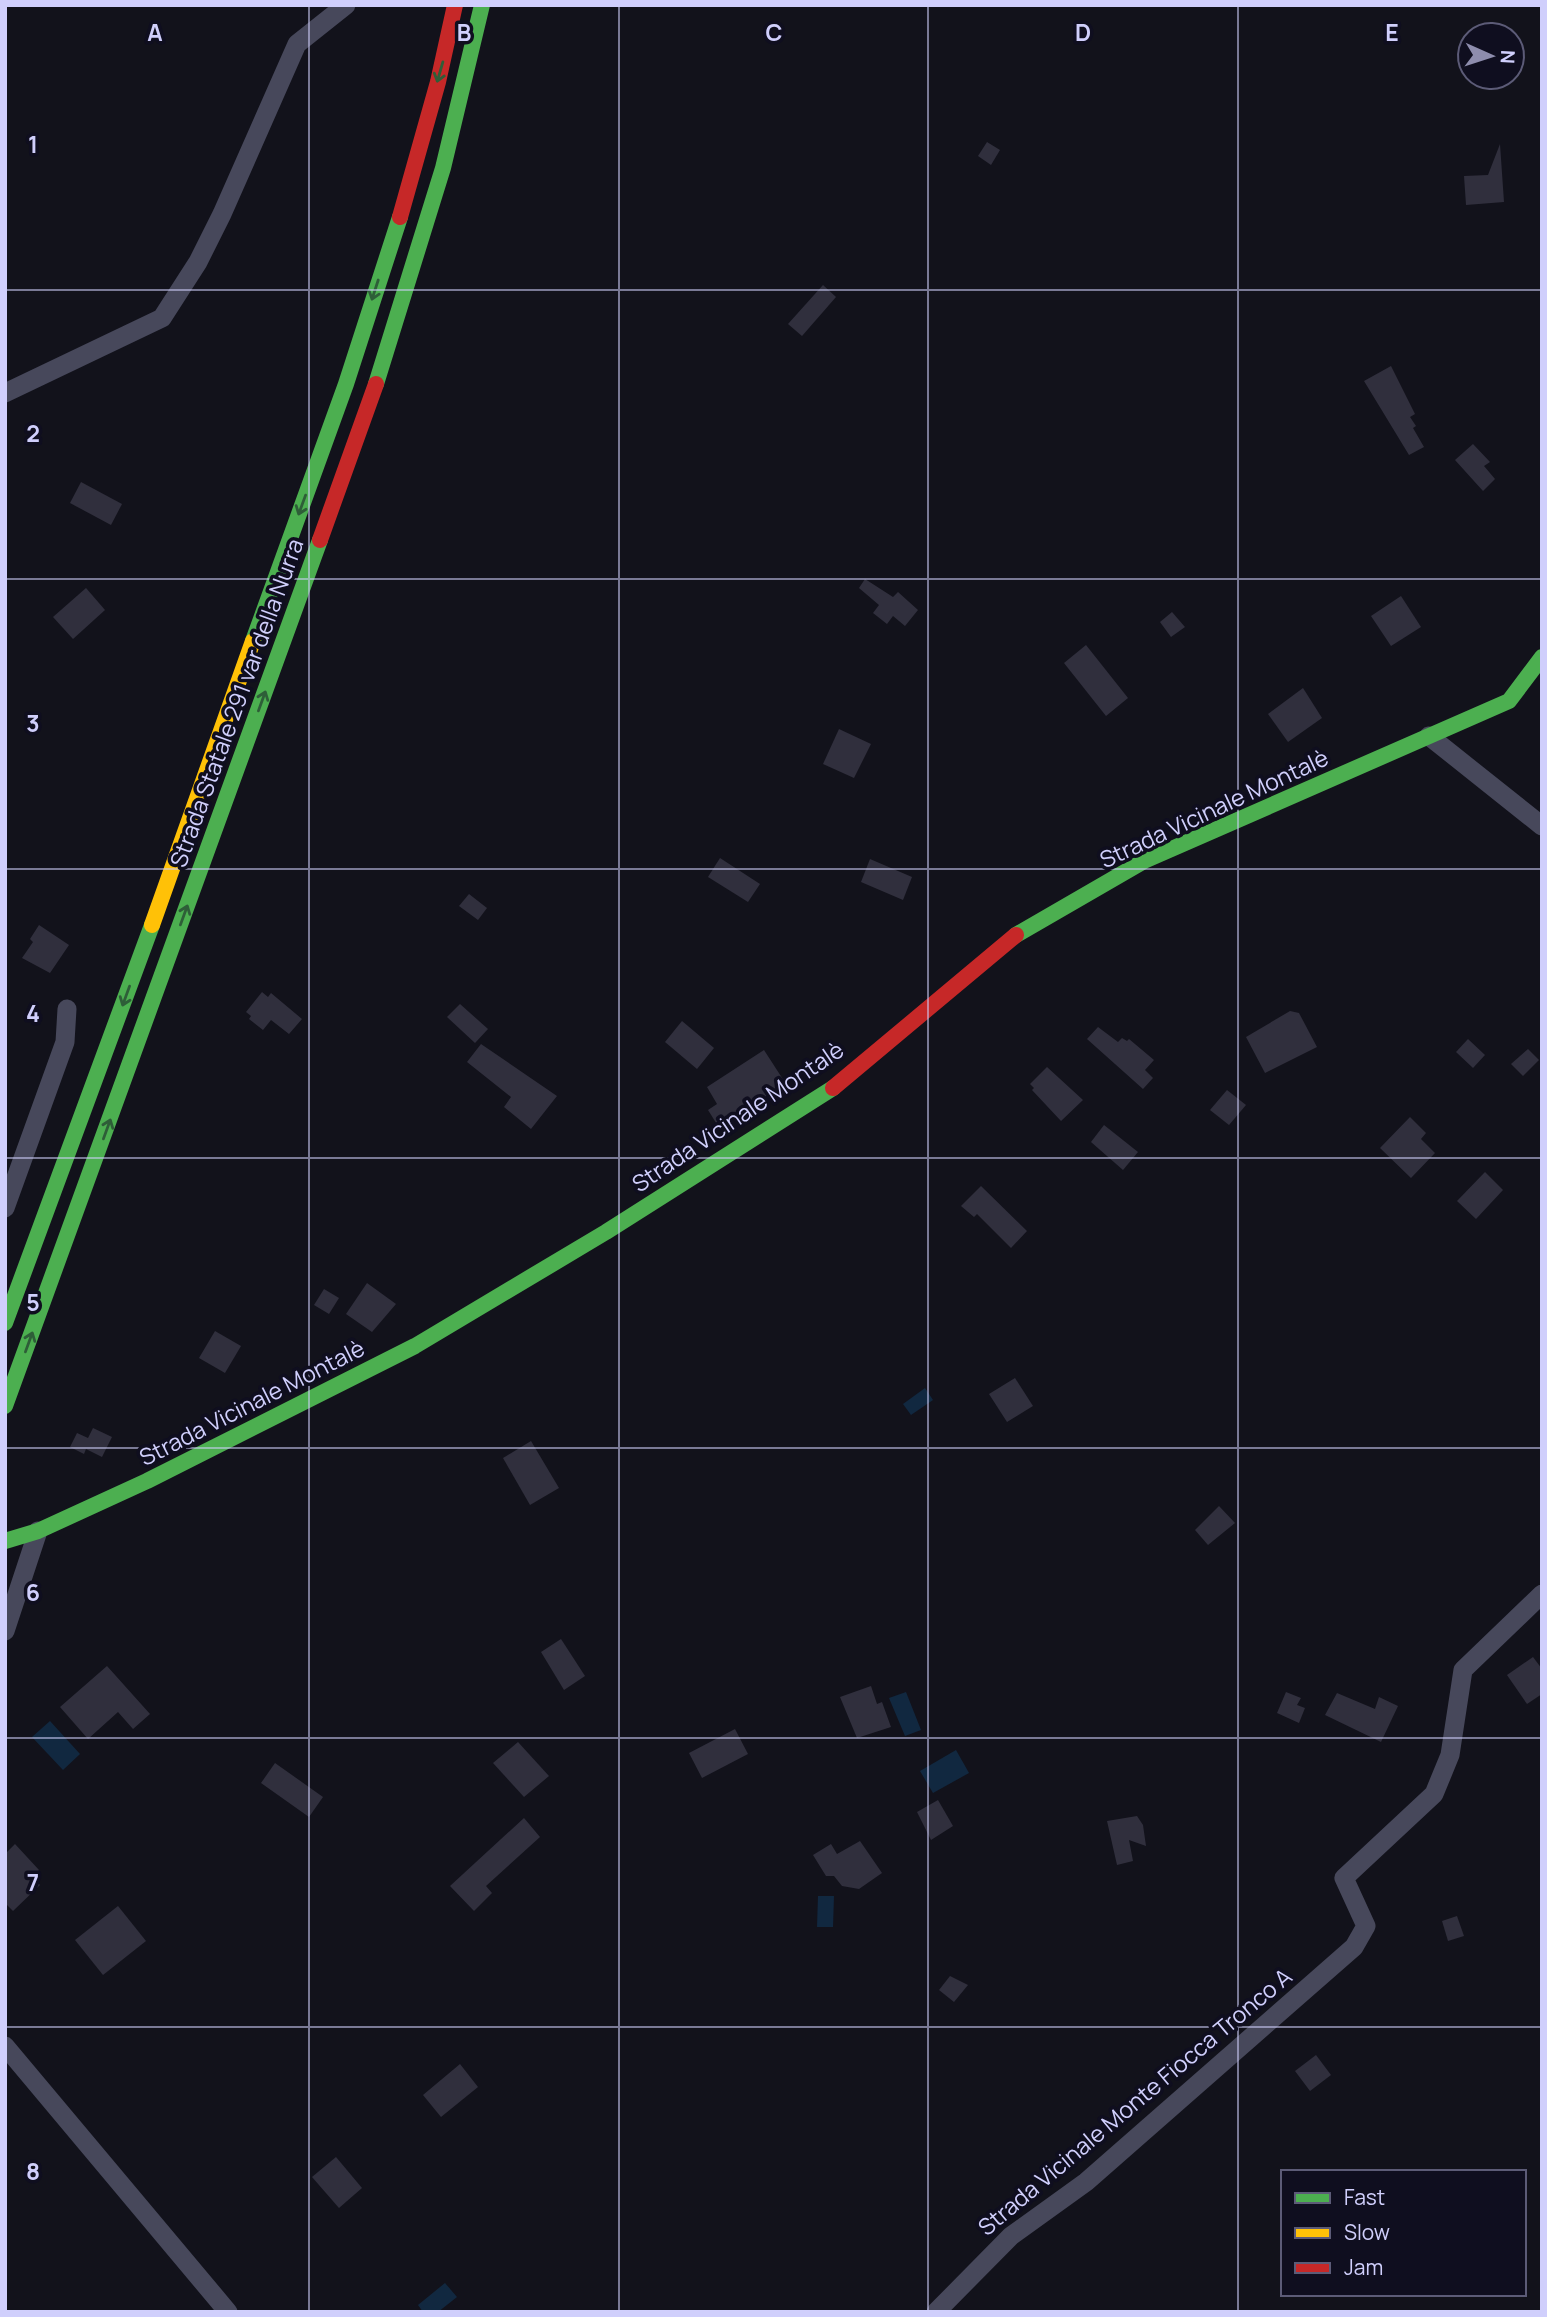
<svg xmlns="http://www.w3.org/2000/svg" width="1547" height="2317" font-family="Manrope,sans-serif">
<rect width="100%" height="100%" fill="#12121b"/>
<!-- water -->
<g fill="#112840">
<polygon points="925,1388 933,1400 911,1415 903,1404"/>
<polygon points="906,1692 921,1730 905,1736 889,1698"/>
<polygon points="50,1721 80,1754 63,1770 32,1737"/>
<polygon points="956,1750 969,1773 933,1793 920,1771"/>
<polygon points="818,1896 834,1896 833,1927 817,1927"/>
<polygon points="445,2283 457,2297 438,2312 423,2312 418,2305"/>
</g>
<!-- building -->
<g fill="#302f3d">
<polygon points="987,142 1000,150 991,165 978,156"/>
<polygon points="1500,144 1504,202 1466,205 1464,176 1488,175"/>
<polygon points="823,285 836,297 802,336 788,324"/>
<polygon points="1391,366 1415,414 1410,417 1416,426 1413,428 1424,447 1409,455 1364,381"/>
<polygon points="1473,444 1490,462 1484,466 1495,479 1483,491 1455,460"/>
<polygon points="81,482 122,504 111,525 70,503"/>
<polygon points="865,579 893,597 898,592 918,610 905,626 893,616 887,624 873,613 879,605 859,588"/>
<polygon points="86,588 105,610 73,639 53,617"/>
<polygon points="1401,596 1421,627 1391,646 1371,616"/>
<polygon points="1172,612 1185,627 1171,637 1160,622"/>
<polygon points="1086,645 1128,698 1106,716 1064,663"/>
<polygon points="1303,688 1322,718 1288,742 1268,714"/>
<polygon points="839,729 871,744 854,778 823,764"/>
<polygon points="720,858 760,884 748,902 708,877"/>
<polygon points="870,859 912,877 903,900 861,882"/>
<polygon points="469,894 487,908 478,920 459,906"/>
<polygon points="39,925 69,945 50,973 22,958 33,942 30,939"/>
<polygon points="262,992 268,997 271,993 302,1019 289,1034 271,1020 263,1030 249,1019 251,1016 246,1012"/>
<polygon points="460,1004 488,1029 475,1043 447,1017"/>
<polygon points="1290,1011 1299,1013 1317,1047 1265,1073 1246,1037"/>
<polygon points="682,1021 714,1048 697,1069 665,1042"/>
<polygon points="1098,1027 1118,1042 1122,1038 1127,1041 1129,1039 1154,1060 1145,1070 1153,1078 1143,1089 1087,1039"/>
<polygon points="1468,1039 1485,1055 1473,1068 1456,1052"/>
<polygon points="481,1044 557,1096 531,1129 504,1107 511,1097 467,1062"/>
<polygon points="1528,1049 1539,1060 1523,1076 1511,1064"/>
<polygon points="764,1050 786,1084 718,1126 708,1110 717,1104 707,1087"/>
<polygon points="1047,1067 1083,1100 1061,1121 1032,1090 1034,1088 1030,1084"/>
<polygon points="1227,1090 1246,1105 1229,1125 1210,1110"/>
<polygon points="1410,1117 1426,1133 1421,1139 1435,1153 1411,1178 1380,1148"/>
<polygon points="1104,1125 1138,1152 1123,1170 1091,1142"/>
<polygon points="1485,1172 1503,1190 1476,1219 1457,1201"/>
<polygon points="981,1186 1027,1231 1011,1248 977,1214 974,1217 961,1206"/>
<polygon points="367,1283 396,1304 372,1332 346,1314"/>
<polygon points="324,1289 339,1298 329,1314 314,1305"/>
<polygon points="215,1331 241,1346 225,1373 199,1358"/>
<polygon points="1015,1378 1033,1406 1007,1422 989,1394"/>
<polygon points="93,1428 112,1437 102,1457 86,1449 84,1454 70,1447 77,1433 88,1438"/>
<polygon points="531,1441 559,1488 530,1505 503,1458"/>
<polygon points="1219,1506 1235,1523 1208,1545 1195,1530"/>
<polygon points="561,1639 585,1676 564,1690 541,1652"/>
<polygon points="1533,1657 1542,1669 1542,1694 1527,1704 1507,1675"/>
<polygon points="107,1666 150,1714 133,1729 118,1712 88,1739 60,1707"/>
<polygon points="871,1686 877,1704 882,1702 891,1727 857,1738 840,1697"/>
<polygon points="1286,1692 1301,1698 1297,1705 1305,1708 1299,1723 1277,1713"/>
<polygon points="1337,1693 1375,1709 1379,1697 1398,1706 1381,1742 1325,1715"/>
<polygon points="735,1729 748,1754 702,1778 689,1753"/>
<polygon points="518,1742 549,1776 524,1797 493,1763"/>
<polygon points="275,1763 323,1797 309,1817 261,1783"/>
<polygon points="938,1800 953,1826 931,1840 917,1812"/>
<polygon points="1137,1816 1143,1825 1146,1846 1129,1840 1133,1861 1117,1865 1107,1821"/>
<polygon points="524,1818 540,1837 486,1886 492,1893 474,1911 450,1886"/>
<polygon points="860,1841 882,1873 859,1889 842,1886 834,1876 826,1876 813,1855 831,1844 837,1854"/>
<polygon points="15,1844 39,1870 32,1877 40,1885 13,1911 5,1903 5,1854"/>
<polygon points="118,1906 146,1941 103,1975 75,1940"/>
<polygon points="1457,1916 1464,1936 1448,1941 1442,1921"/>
<polygon points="950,1976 968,1985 954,2002 939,1990"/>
<polygon points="1316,2055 1331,2075 1310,2091 1295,2071"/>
<polygon points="460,2064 478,2087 441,2117 423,2095"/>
<polygon points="336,2157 362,2188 339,2208 312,2177"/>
</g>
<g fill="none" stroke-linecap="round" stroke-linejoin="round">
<!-- street -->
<g stroke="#47485b" stroke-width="19">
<polyline points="5,393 162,318 198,262 222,214 297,44 346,5"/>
<polyline points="1429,736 1542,826"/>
<polyline points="5,1208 65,1042 67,1009"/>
<polyline points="5,1631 38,1531"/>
<polyline points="5,2046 228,2312"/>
<polyline points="936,2312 1011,2236 1086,2182 1354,1947 1366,1926 1344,1878 1434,1794 1450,1755 1463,1670 1542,1594"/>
</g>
<!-- fast -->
<g stroke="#4caf50" stroke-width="16">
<polyline points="376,384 443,168 482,5"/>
<polyline points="253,641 346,384 400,217"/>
<polyline points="1016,935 1144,861 1509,701 1542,657"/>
<polyline points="5,1323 152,925"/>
<polyline points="5,1406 320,540"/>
<polyline points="5,1541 38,1531 147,1481 415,1346 606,1232 833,1088"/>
</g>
<!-- slow -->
<polyline stroke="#ffc107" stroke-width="16" points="152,925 253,641"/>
<!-- jam -->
<g stroke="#c62828" stroke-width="16">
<polyline points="400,217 438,82 455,5"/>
<polyline points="320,540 376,384"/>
<polyline points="833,1088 1016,935"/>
</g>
</g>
<!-- one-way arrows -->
<defs><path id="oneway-shaft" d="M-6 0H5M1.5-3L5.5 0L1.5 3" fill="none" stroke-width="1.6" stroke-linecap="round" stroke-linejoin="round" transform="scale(1.75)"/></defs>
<g stroke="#2e5e38">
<use href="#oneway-shaft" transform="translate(440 72) rotate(106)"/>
<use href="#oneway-shaft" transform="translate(375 290) rotate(108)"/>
<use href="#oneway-shaft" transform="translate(302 505) rotate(110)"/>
<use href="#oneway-shaft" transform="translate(262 701) rotate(-70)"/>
<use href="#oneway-shaft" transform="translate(184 915) rotate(-70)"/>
<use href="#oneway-shaft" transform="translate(126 996) rotate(110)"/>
<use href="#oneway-shaft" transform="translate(107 1129) rotate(-70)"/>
<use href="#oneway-shaft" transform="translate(29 1342) rotate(-70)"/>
</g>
<!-- grid -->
<path fill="none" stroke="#d0cffc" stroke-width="2" stroke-opacity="0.55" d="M309,5V2312M619,5V2312M928,5V2312M1238,5V2312M5,290H1542M5,579H1542M5,869H1542M5,1158H1542M5,1448H1542M5,1738H1542M5,2027H1542"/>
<g text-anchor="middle" stroke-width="7" stroke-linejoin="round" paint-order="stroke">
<!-- street labels -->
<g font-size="23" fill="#d0cffc" stroke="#0f0e1f">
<text transform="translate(237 703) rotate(-70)" y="8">Strada Statale 291 var della Nurra</text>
<text transform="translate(1214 809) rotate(-25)" y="8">Strada Vicinale Montalè</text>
<text transform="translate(738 1117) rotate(-34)" y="8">Strada Vicinale Montalè</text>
<text transform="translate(252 1403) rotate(-27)" y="8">Strada Vicinale Montalè</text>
<text transform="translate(1135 2102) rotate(-40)" y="8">Strada Vicinale Monte Fiocca Tronco A</text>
</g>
</g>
<g font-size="23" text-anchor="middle" font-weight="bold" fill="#d0cffc" stroke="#0f0e1f" stroke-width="7" stroke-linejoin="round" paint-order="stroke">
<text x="155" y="41">A</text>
<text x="464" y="41">B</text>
<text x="774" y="41">C</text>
<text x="1083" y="41">D</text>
<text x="1392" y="41">E</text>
<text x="33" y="153">1</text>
<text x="33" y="442">2</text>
<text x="33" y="732">3</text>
<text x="33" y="1022">4</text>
<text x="33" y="1311">5</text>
<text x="33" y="1601">6</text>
<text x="33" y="1891">7</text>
<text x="33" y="2180">8</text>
</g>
<!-- border -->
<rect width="1547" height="2317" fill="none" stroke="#d0cffc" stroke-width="14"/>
<!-- legend -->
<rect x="1281" y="2170" width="245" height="126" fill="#0f0e1f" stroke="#5c5b77" stroke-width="2"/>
<rect x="1295" y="2193" width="35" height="10" fill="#4caf50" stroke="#5c5b77" stroke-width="2"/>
<text x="1344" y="2205" font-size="21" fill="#d0cffc">Fast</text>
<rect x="1295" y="2228" width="35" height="10" fill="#ffc107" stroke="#5c5b77" stroke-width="2"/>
<text x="1344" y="2240" font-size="21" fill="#d0cffc">Slow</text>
<rect x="1295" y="2263" width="35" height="10" fill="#c62828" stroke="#5c5b77" stroke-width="2"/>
<text x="1344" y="2275" font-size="21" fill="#d0cffc">Jam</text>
<!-- north arrow -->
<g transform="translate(1491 56) rotate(93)"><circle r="33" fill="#0f0e1f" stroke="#5c5b77" stroke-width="2"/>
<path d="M0-5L12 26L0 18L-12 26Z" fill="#8e8dad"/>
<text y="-10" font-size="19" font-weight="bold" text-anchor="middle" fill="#d0cffc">N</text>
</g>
</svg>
